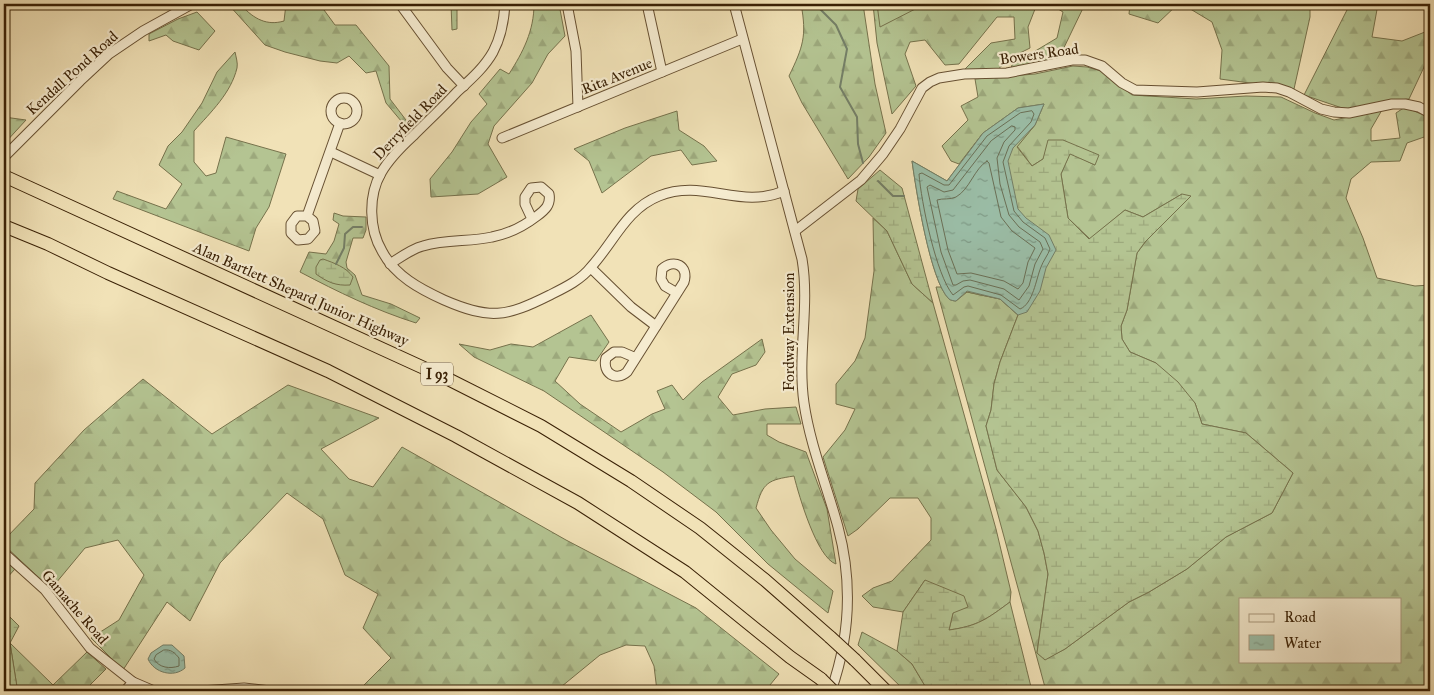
<svg xmlns="http://www.w3.org/2000/svg" width="1434" height="695" font-family="'IM FELL Great Primer',serif">
<defs>
<pattern id="forest-firs" width="22" height="20" patternUnits="userSpaceOnUse" patternTransform="scale(1.25)"><rect width="22" height="20" fill="#b4c492"/><path d="M5 1l3.5 6h-7zM16 11l3.5 6h-7z" fill="#9ca87c"/></pattern>
<pattern id="wetland-marsh" width="20" height="14" patternUnits="userSpaceOnUse" patternTransform="scale(1.25)"><rect width="20" height="14" fill="#b4c492"/><path d="M1 5h8M5 5V1M11 12h8M15 12V8" fill="none" stroke="#9ca87c"/></pattern>
<pattern id="water-ripples" width="26" height="14" patternUnits="userSpaceOnUse" patternTransform="scale(1.25)"><rect width="26" height="14" fill="#9bbfa9"/><path d="M2 4q2-2 4 0t4 0M15 11q2-2 4 0t4 0" fill="none" stroke="#7f9b88"/></pattern>
</defs>
<rect width="100%" height="100%" fill="#f1e2b7"/>
<filter id="stains"><feTurbulence type="fractalNoise" baseFrequency=".004" numOctaves="4"/><feColorMatrix values="0 0 0 0 .2 0 0 0 0 .09 0 0 0 0 .02 0 0 0 .5 -.17"/></filter>
<radialGradient id="worn" r=".72"><stop offset=".6" stop-color="#630" stop-opacity="0"/><stop offset="1" stop-color="#630" stop-opacity=".3"/></radialGradient>
<!-- forest -->
<g fill="url(#forest-firs)" stroke="#76724c" fill-rule="evenodd">
<path d="M228,4H243L242,6C254,19 267,26 284,21L286,4H332L324,10L335,25H356L389,66L390,99L409,124L407,128L386,103L376,71L366,73L349,56L337,63L320,61L285,52L265,45Z"/>
<polygon points="451,4 457,4 457,29 452,30"/>
<path d="M534,4H559L565,36L548,54L532,83L494,126L488,144L507,177L478,194L431,197L430,179L452,152L471,122L487,104L479,94L500,69L509,74C523,52 534,31 534,4Z"/>
<path d="M801,4H863L875,84L886,133L869,157L848,179L802,103L789,76C803,47 807,36 801,4Z"/>
<polygon points="873,4 1037,4 1028,27 1030,48 1012,57 997,70 963,71 991,43 1015,39 1014,17 997,17 959,64 945,65 925,40 910,42 905,54 916,86 892,114 877,43"/>
<polygon points="1050,4 1085,4 1058,60 1011,68 1012,65 1057,38 1063,12"/>
<polygon points="1130,4 1178,4 1158,23 1129,14"/>
<polygon points="1182,4 1310,4 1310,17 1294,89 1220,79 1222,50 1212,22"/>
<polygon points="1350,4 1378,4 1372,37 1402,41 1430,30 1430,66 1425,65 1409,99 1399,100 1348,110 1304,95"/>
<polygon points="197,12 215,31 199,50 173,41 166,35 149,41 149,34 178,19"/>
<path d="M235,52C236,57 238,63 237,68C231,93 211,112 194,131V162L206,176L216,173L226,137L286,154L269,207L256,228L249,251L113,199L117,191L166,209L182,184L159,165L168,146L182,132L202,103L217,72Z"/>
<path d="M1073,66L1087,67L1101,71L1132,95L1196,99L1246,96L1281,97L1315,113L1334,120L1382,110L1371,129V141L1400,138L1396,113L1405,107L1430,118V128L1427,136L1407,143L1400,161L1371,162L1351,179L1346,198L1363,238L1377,278L1415,286L1430,285V691H1046L936,287H941L949,299L967,292L1000,299L1018,315L1000,362L994,384L991,410L986,426L997,470L1026,507L1038,531L1044,553L1048,574L1037,653L1045,659L1065,649L1129,602L1149,592L1187,569L1226,537L1272,513L1293,473L1246,433L1202,424L1195,403L1156,363L1130,352L1122,339L1121,326L1127,310L1137,253L1182,194L1143,217L1125,210L1090,239L1068,218L1061,174L1070,153L1095,165L1063,140L1043,159L1032,166L1017,146L1035,125L983,133L959,164L951,161L942,146L968,120L961,106L978,97L975,79L1035,74ZM1240,599H1400V661H1240Z"/>
<polygon points="677,111 679,130 704,146 717,161 692,165 681,150 651,156 602,193 589,161 574,149 625,128"/>
<polygon points="4,117 26,120 4,144"/>
<path d="M334,213L343,216L366,217V230L363,238H353L346,262L347,268L355,275L362,295L391,304L420,318L416,323C375,310 338,292 300,272L309,252L326,254L334,241L339,224L333,220Z"/>
<path d="M873,218L887,231L912,284L933,303L996,529L1011,592L1010,602C987,619 978,626 949,630L953,613L925,580L903,612L873,607L862,596L873,588L892,581L931,540V518L918,498H890L858,529L848,536L823,457L845,430L855,409L836,404V384L855,361L865,338L874,271Z"/>
<path d="M591,315L609,342L596,361L569,357L555,381L580,404L621,432L652,414L665,409L657,391L672,385L683,400L702,382L762,339L765,352L756,365L732,374L718,397L733,415L765,409L796,407L801,424H767V435L779,442L806,452L827,509L836,564C817,558 799,496 794,476C768,480 763,482 756,508L771,530L795,559L833,591L828,613L768,564L716,512L663,472L544,391L474,357L459,344L490,350L511,344L533,347Z"/>
<polygon points="143,379 212,434 288,385 379,418 321,449 349,479 373,487 402,447 566,540 696,608 779,674 765,691 657,691 654,666 645,646 626,645 600,655 556,691 358,691 391,658 363,628 378,594 345,575 323,519 287,493 220,563 190,621 167,602 123,670 91,638 119,620 144,575 118,540 85,548 51,589 4,545 4,540 34,509 35,483 84,430"/>
<polygon points="4,559 15,569 4,581"/>
<polygon points="862,632 897,651 912,664 928,691 905,691 858,645"/>
<polygon points="10,643 53,685 87,652 106,669 84,691 15,691 17,687"/>
</g>
<!-- wetland -->
<g fill="url(#wetland-marsh)" stroke="#76724c">
<path d="M1044,104L1035,125L1017,147L1032,166L1043,159L1048,140H1063L1099,155L1095,165L1070,154L1061,174L1068,218L1089,239L1125,210L1143,217L1182,194L1191,196L1145,242L1137,253L1127,310L1121,326L1122,339L1130,352L1156,363L1178,382L1195,403L1202,424L1246,433L1293,473L1272,513L1226,537L1187,569L1149,592L1129,602L1065,649L1045,660L1037,653L1048,574L1044,553L1038,531L1026,507L997,470L986,426L991,410L994,384L1000,362L1018,315L1000,299L967,292L956,301C954,301 950,300 949,299C930,281 916,189 912,161L947,181L983,133L1018,108Z"/>
<polygon points="880,170 902,188 933,303 912,284 887,231 856,201 858,189"/>
<path d="M323,259C334,263 346,267 353,277L350,285C336,286 327,282 316,274V267L320,260Z"/>
<path d="M925,580L964,596L968,607L953,613L949,630C978,626 987,619 1010,602L1032,691H928L912,664L897,651L903,612Z"/>
<polygon points="4,611 19,626 10,643 17,687 15,691 4,691"/>
</g>
<!-- green -->
<polygon fill="#b4c492" stroke="#76724c" points="877,4 925,4 880,27"/>
<!-- water -->
<g fill="url(#water-ripples)" stroke="#747f67">
<path d="M1044,104L1035,125L1013,148L1008,161L1018,209L1026,218L1049,235L1056,250L1046,268L1040,291L1027,312L1018,315L1000,299L967,291L956,301C954,301 950,300 949,299C930,281 916,189 912,161L947,181L983,133L1018,108Z"/>
<path d="M163,645H172L184,656L185,668C174,678 154,673 148,659L151,653Z"/>
</g>
<g fill="none" stroke-linecap="round" stroke-linejoin="round">
<!-- shore -->
<g stroke="#6a7057" stroke-width="1">
<path d="M1032,111L1034,114L1031,122L1009,146L1003,162L1014,211L1023,222L1045,238L1050,249C1048,255 1043,261 1041,267C1036,279 1033,304 1020,309L1001,295L968,286L964,287L953,295C936,275 921,201 919,174L922,173L944,185H949L987,136L1020,113Z"/>
<polygon points="1012,126 1015,127 1015,130 1004,142 997,158 1000,184 1009,215 1019,227 1040,242 1043,249 1035,264 1029,286 1019,300 1004,289 970,280 963,281 956,285 953,285 941,252 927,187 930,185 944,192 953,190 991,141"/>
<path d="M987,161L989,163L1001,217L1012,231L1035,248L1028,262L1023,283L1018,289L1004,281L971,273L957,274L948,250L937,200C943,198 950,200 956,197C970,189 974,169 987,161Z"/>
<path d="M164,650C171,649 175,653 179,658V666C170,669 159,668 154,659L156,655Z"/>
</g>
<!-- stream -->
<g stroke="#747f67" stroke-width="2">
<polyline points="815,4 836,25 847,49 840,87 857,117 858,144 863,163"/>
<polyline points="878,181 893,196 904,196"/>
<polyline points="336,264 344,248 345,234 353,227 362,227"/>
</g>
<!-- minor casing -->
<g stroke="#675032" stroke-width="11">
<g id="minor">
<polyline points="400,4 447,68 464,86"/>
<path d="M505,4C504,21 501,37 493,52C484,68 470,80 457,92C443,107 428,121 413,136C401,147 389,159 381,173C368,196 369,229 382,251C395,276 420,289 444,300C490,320 506,317 550,295C564,288 581,280 591,267C614,242 626,209 659,196C703,178 740,210 784,191"/>
<polyline points="567,4 576,51 578,107"/>
<polyline points="647,4 662,72"/>
<path d="M734,4L802,259C810,307 797,354 804,403C810,445 827,486 838,527C853,583 850,637 831,691"/>
<circle cx="344" cy="111" r="13"/>
<polyline points="502,138 742,39"/>
<polyline points="331,152 380,175"/>
<polyline points="4,157 80,81 109,54 143,31 192,4"/>
<polyline points="307,216 313,221 315,231 308,239 298,240 291,233 291,224 297,216 307,216 340,123"/>
<polyline points="795,231 861,180 883,154 900,129 922,88 930,82 939,78 964,74 1007,73 1072,60 1085,60 1102,66 1122,83 1135,90 1197,92 1263,87 1277,88 1289,92 1321,109 1334,112 1349,113 1392,104 1405,104 1419,107 1430,113"/>
<path d="M390,264C401,257 411,249 423,246C446,239 470,242 492,237C508,234 524,226 537,216C545,210 551,205 549,194L541,187L531,188L525,197V204L532,219"/>
<polyline points="591,268 631,307 656,326"/>
<path d="M636,358L622,352H614L606,358C602,373 616,382 627,372L684,282C689,266 674,258 662,269L661,279L665,286L677,293"/>
<polyline points="4,553 45,590 90,648 133,682 154,691"/>
<polyline points="125,691 133,682"/>
<polyline points="201,691 244,688 270,691"/>
</g>
</g>
<!-- highway casing -->
<g stroke="#392005" stroke-width="14">
<g id="highway">
<polyline points="4,176 448,379 541,426 631,481 700,528 765,580 830,637"/>
<polyline points="4,226 48,244 108,273 328,371 456,436 578,503 685,572 790,657 821,679"/>
<polyline points="855,660 886,691"/>
</g>
</g>
<!-- minor -->
<use href="#minor" stroke="#f6ecd0" stroke-width="9"/>
<!-- highway -->
<use href="#highway" stroke="#f1e2b7" stroke-width="12"/>
<!-- highway-bridge casing -->
<g stroke="#392005" stroke-width="14" stroke-linecap="butt">
<g id="highway-bridge">
<polyline points="830,637 855,660"/>
<polyline points="821,679 833,691"/>
</g>
</g>
<!-- highway-bridge -->
<use href="#highway-bridge" stroke="#f1e2b7" stroke-width="12"/>
</g>
<g text-anchor="middle" stroke-width="4.5" stroke-linejoin="round" paint-order="stroke">
<!-- shield labels -->
<rect fill="#f6ecd0" stroke="#725d42" stroke-width="1" x="421" y="362.5" width="32" height="23" rx="4"/>
<g font-size="14" font-weight="bold" fill="#392005">
<text x="437" y="379">I 93</text>
</g>
<!-- street labels -->
<g font-size="15" fill="#392005" stroke="#f6ecd0">
<text transform="translate(1039 54) rotate(-8)" y="5">Bowers Road</text>
<text transform="translate(72 73) rotate(-42)" y="5">Kendall Pond Road</text>
<text transform="translate(617 76) rotate(-22)" y="5">Rita Avenue</text>
<text transform="translate(410 122) rotate(-46)" y="5">Derryfield Road</text>
<text transform="translate(301 294) rotate(24)" y="5">Alan Bartlett Shepard Junior Highway</text>
<text transform="translate(789 332) rotate(-90)" y="5">Fordway Extension</text>
<text transform="translate(75 607) rotate(49)" y="5">Gamache Road</text>
</g>
</g>
<!-- margin -->
<rect width="1434" height="695" fill="none" stroke="#f1e2b7" stroke-width="20"/>
<rect x="5" y="5" width="1424" height="685" fill="none" stroke="#392005" stroke-width="2.5"/>
<rect x="10" y="10" width="1414" height="675" fill="none" stroke="#392005"/>
<!-- legend -->
<rect x="1239" y="598" width="162" height="65" fill="#f6ecd0" stroke="#aa9a7f"/>
<rect x="1249" y="614" width="25" height="8" fill="#f6ecd0" stroke="#aa9a7f"/>
<text x="1284" y="622" font-size="15" fill="#392005">Road</text>
<rect x="1249" y="635" width="25" height="15" fill="url(#water-ripples)" stroke="#aa9a7f"/>
<text x="1284" y="648" font-size="15" fill="#392005">Water</text>
<rect width="100%" height="100%" filter="url(#stains)"/>
<rect width="100%" height="100%" fill="url(#worn)"/>
</svg>
